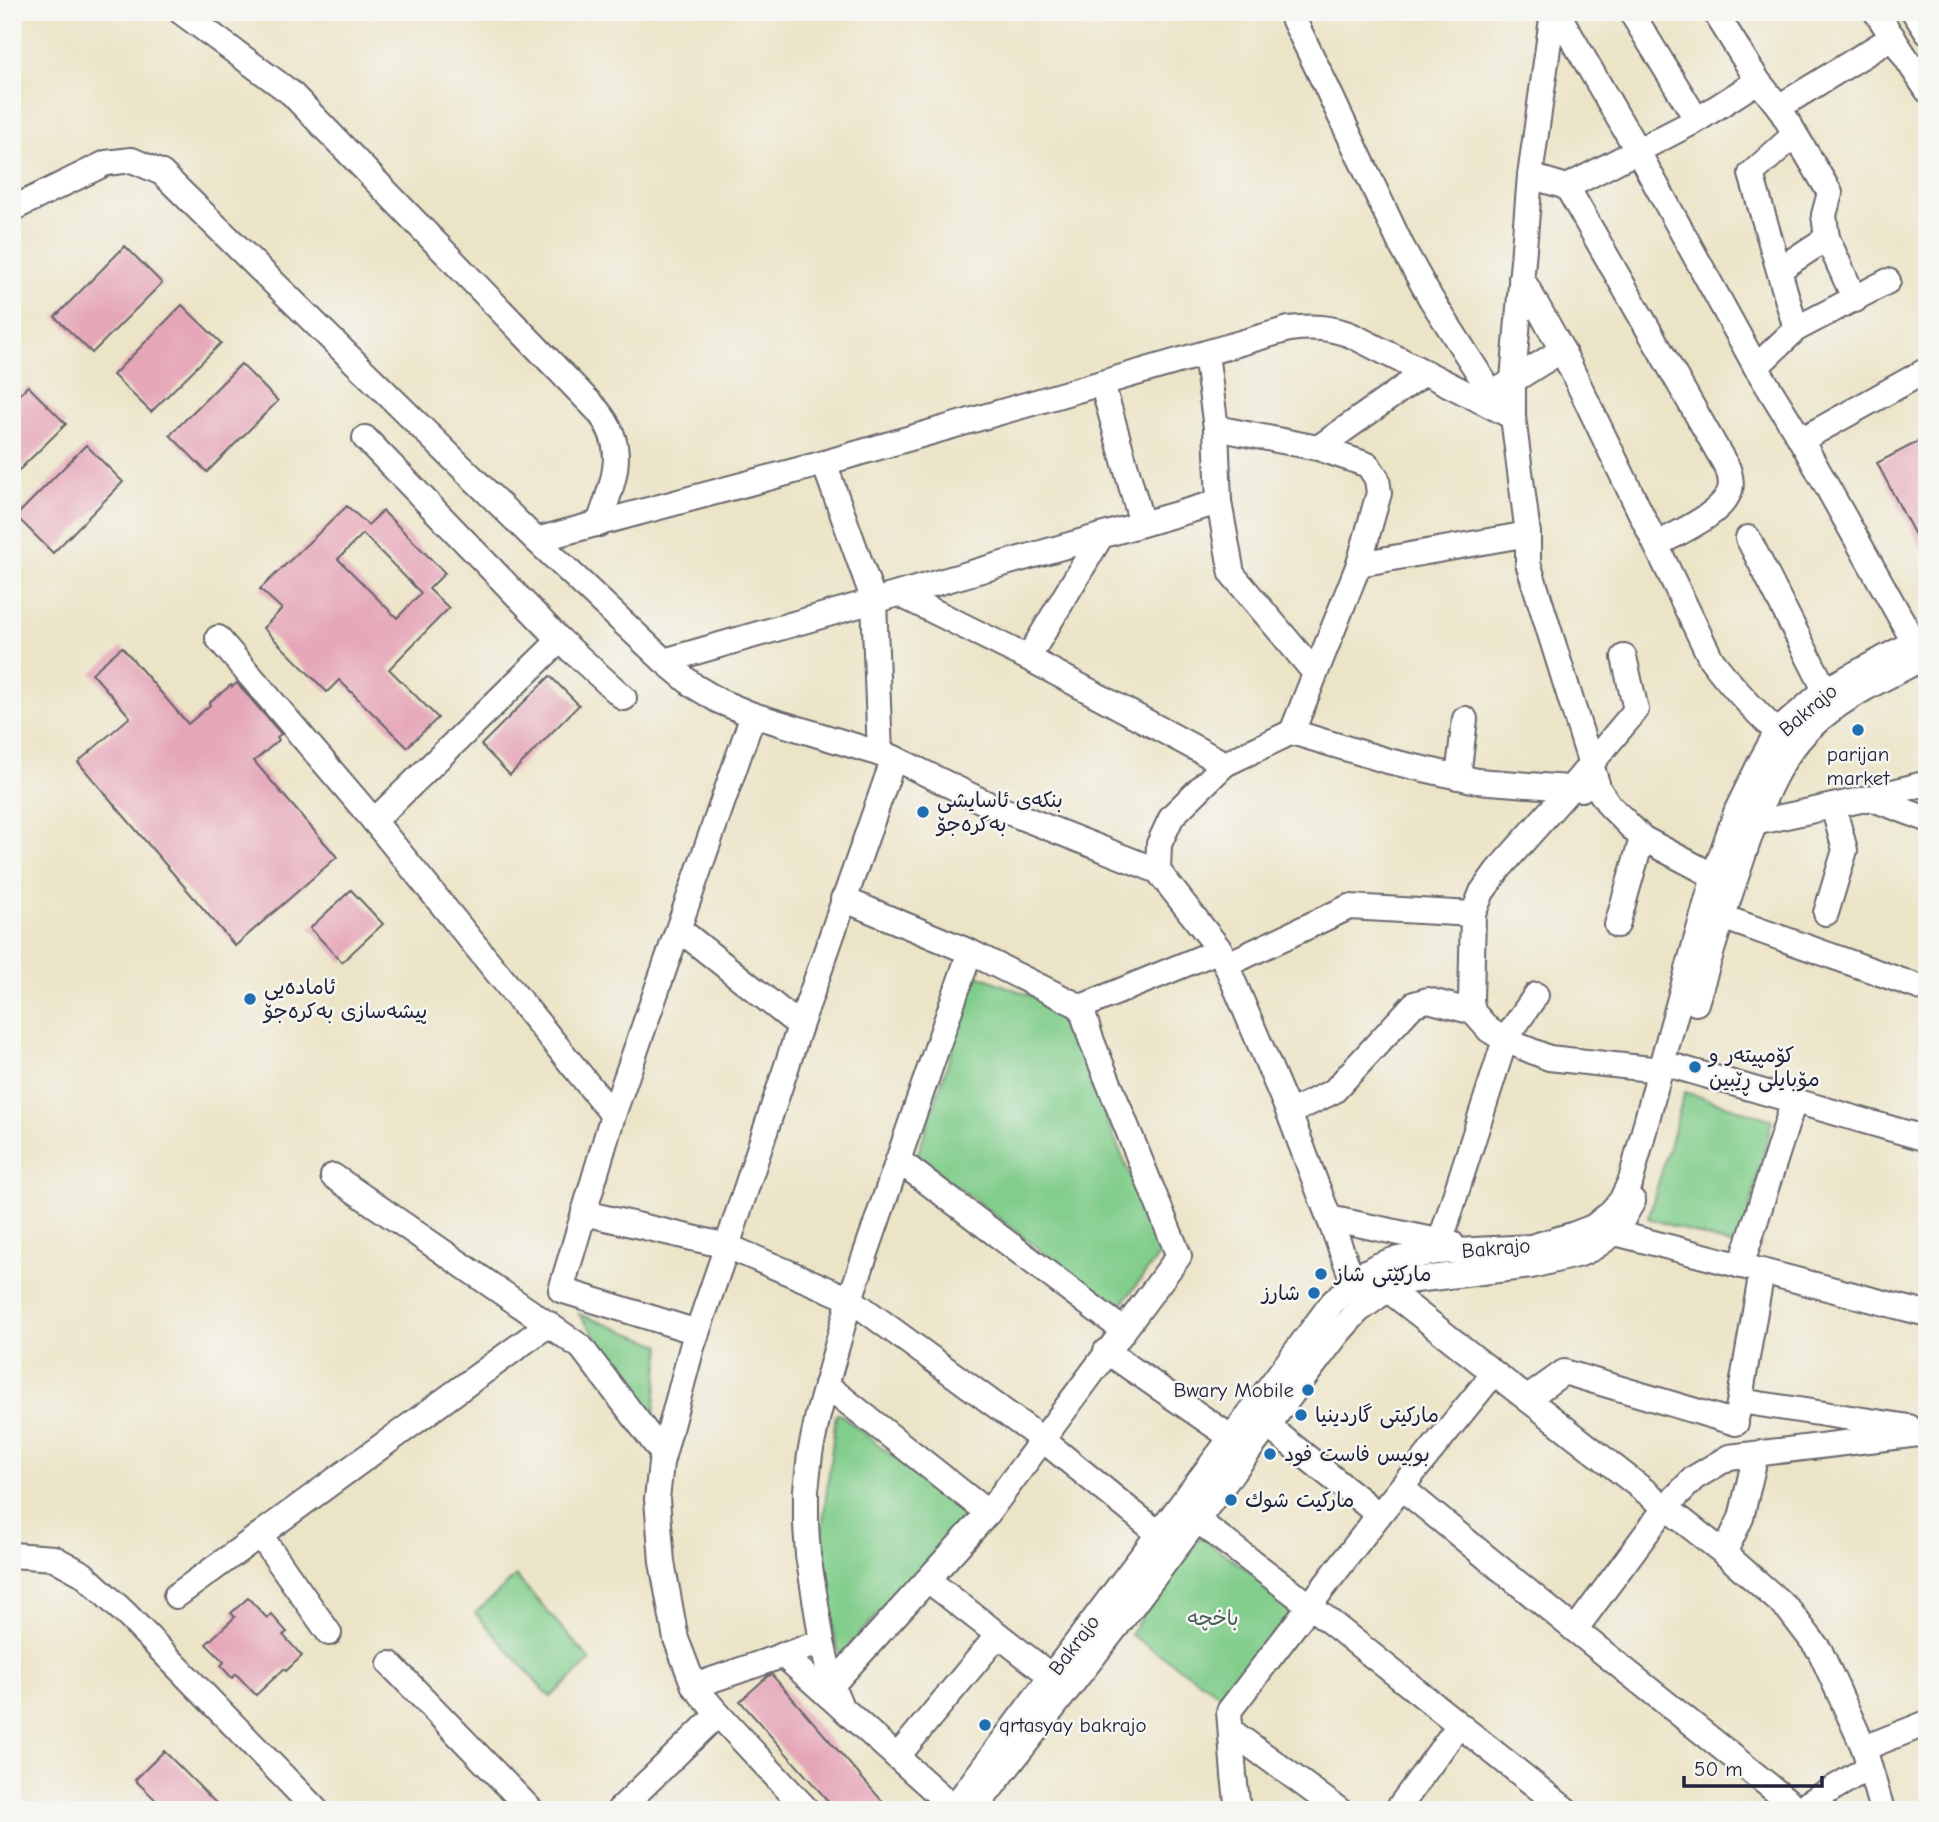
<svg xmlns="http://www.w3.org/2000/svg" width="1939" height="1822" font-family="'Comic Neue','Playpen Sans Arabic',sans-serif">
<rect width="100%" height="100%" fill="#f6f6f2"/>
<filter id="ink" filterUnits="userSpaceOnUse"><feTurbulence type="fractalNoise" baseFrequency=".0143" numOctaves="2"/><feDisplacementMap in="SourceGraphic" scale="14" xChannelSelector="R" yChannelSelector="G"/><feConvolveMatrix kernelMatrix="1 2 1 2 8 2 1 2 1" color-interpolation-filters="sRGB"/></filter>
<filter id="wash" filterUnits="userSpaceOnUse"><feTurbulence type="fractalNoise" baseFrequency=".00686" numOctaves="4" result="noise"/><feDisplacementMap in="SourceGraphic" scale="28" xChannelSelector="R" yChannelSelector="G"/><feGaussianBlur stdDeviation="1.57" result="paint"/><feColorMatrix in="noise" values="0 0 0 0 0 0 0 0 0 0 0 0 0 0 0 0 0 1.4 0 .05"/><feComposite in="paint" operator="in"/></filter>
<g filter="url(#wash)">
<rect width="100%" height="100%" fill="#ece4c7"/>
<!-- green -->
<g fill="#81cd8b" stroke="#527863" stroke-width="2">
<polygon points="977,975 1052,1004 1063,1016 1162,1251 1118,1309 917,1156"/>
<polygon points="1685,1092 1772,1120 1740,1248 1648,1218"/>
<polygon points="579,1314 661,1345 654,1416"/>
<polygon points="836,1414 841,1415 968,1516 840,1656 831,1626 819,1555"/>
<polygon points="1200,1536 1298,1607 1226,1699 1130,1634"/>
<polygon points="516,1576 591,1661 550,1697 475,1613"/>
</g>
<g id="blocks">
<!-- building -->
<g fill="#e5a6b8" fill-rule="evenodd">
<polygon points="125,246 162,283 92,353 55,317"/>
<polygon points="182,305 221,343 151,412 113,375"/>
<polygon points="241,364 278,401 207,472 170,435"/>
<polygon points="28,386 66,424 12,477 12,401"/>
<polygon points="1927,437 1927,558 1877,463"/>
<polygon points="86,445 123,482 53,553 16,516"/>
<path d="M347,506L368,525L383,511L445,573L429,589L449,608L389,669L438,718L407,747L339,680L327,692L263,628L282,609L260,589ZM363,534L421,593L397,618L338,559Z"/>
<polygon points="122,647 188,724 210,705 209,703 231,685 232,687 237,683 281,734 277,737 279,740 254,761 337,857 235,946 78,762 130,717 92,673"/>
<polygon points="550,676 579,705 510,775 481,745"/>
<polygon points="351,890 383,924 342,962 310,928"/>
<polygon points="248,1598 267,1618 271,1614 287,1632 283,1635 302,1656 286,1671 284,1669 256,1695 236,1674 232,1678 221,1666 224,1662 206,1644 235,1617 231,1613"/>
<polygon points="772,1675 890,1810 836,1810 740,1701 768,1676"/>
<polygon points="164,1751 223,1810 166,1810 135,1780"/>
</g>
</g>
</g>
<g filter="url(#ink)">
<use href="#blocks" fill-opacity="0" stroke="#69666c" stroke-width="2"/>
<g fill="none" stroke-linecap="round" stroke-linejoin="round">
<!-- minor casing -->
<g stroke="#69666c" stroke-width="28">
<g id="minor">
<path d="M181,12L291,93L598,411C630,450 612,482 599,524"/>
<polyline points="1290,12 1327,88 1401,245 1431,299 1492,394 1505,408"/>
<polyline points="1553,12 1530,176 1513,380 1513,417 1528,534 1528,563 1599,790 1610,806 1642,838 1714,876"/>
<polyline points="1557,12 1637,150 1756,367 1801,440 1914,642"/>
<polyline points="1631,12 1697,120"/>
<polyline points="1715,12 1758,81 1779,107 1830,193 1824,215 1827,238 1855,300"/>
<polyline points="1876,12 1927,90"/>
<polyline points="1914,12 1927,32"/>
<polyline points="1779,107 1893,37"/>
<polyline points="1794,135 1751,174 1796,329"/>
<polyline points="1530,176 1567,187 1697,120 1758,81"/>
<path d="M1567,187L1728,469C1730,475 1732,483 1730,490C1723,514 1677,533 1656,545"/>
<polyline points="12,209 106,163 132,160 162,173 536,540 664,661 694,686 719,701 753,715 894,758 988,804 1158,871 1220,950 1289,1113 1363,1307"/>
<polyline points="1780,269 1827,238"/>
<path d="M1521,277L1562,350L1711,659C1731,686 1753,709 1777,732"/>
<polyline points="1206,354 1216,428 1219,502 1232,574 1315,673"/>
<polyline points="1756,367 1796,329 1888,281"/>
<polyline points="1102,383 1142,524"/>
<polyline points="1503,387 1562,350"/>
<polyline points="1216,428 1318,448 1368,465 1377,479 1379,493 1359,564 1292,732"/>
<polyline points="365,438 560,640 624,698"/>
<polyline points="1801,440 1927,370"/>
<polyline points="1318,448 1424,373"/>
<polyline points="824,463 874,601 880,754"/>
<polyline points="1748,538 1825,690"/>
<path d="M536,540L824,463L1289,329C1312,326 1331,327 1353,336L1513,417"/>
<polyline points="1359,564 1528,534"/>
<polyline points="899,594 1028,658 1225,764"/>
<polyline points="218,638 374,821 613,1115"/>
<polyline points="1624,657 1636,710 1570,789 1497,871 1482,892 1473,914 1471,1000 1473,1012 1489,1030 1505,1040 1549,1058 1660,1070"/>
<polyline points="1028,658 1101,536"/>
<polyline points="664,661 1219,502"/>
<polyline points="1458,777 1465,719"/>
<polyline points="1870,798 1927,819"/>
<polyline points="374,821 560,640"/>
<polyline points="1754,823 1870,798 1927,783"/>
<polyline points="1158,871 1159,844 1172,816 1225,764 1292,732 1388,761 1477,781 1582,789"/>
<polyline points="1826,913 1845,850 1833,806"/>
<polyline points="1722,917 1927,990"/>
<polyline points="1617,925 1642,838"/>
<polyline points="679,929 800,1026"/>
<polyline points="1226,965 1349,907 1473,914"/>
<path d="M1696,1003C1709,959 1723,914 1738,871C1757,815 1774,756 1821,718C1852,692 1891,675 1927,656"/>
<polyline points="1081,1007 1220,950"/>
<polyline points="1677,1067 1927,1139"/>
<polyline points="1289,1113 1334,1091 1414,1004 1428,1000 1473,1012"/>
<polyline points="898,1160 1123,1330"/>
<polyline points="333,1176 581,1347 663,1454"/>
<polyline points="584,1213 727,1246 850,1299 1043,1440 1158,1533"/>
<polyline points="1329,1218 1452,1244"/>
<polyline points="1615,1233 1927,1314"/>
<polyline points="1437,1252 1505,1040 1536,995"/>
<polyline points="1741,1266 1794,1101"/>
<polyline points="1378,1282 1724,1553 1788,1609 1820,1651 1864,1748 1882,1810"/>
<polyline points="697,1332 561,1290 613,1115 753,715"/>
<polyline points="1106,1351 1232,1438"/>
<polyline points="826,1385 988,1513"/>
<polyline points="1528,1398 1564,1372 1736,1423"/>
<polyline points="1740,1401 1909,1427"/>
<polyline points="1737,1415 1762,1271"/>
<polyline points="1268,1426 1379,1515"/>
<polyline points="1402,1488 1575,1630 1798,1809"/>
<polyline points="1197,1520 1309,1605 1566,1810"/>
<polyline points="260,1535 329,1633"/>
<polyline points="1724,1553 1741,1518 1756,1454"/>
<polyline points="12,1555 54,1558 83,1574 126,1614 316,1810"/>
<polyline points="928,1580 1051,1676"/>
<polyline points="176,1596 549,1324"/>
<polyline points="1575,1630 1665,1508 1694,1478 1729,1457 1927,1433"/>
<polyline points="783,1655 954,1808"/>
<polyline points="390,1664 531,1810"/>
<polyline points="832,1685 988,1513 1179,1256 1091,1039 1081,1007 970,952 843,899"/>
<polyline points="694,1686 822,1642"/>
<polyline points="841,1707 832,1685 822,1642 808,1555 806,1525 806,1490 810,1454 818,1415 850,1299 970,952"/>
<polyline points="1231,1731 1339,1810"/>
<polyline points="1864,1748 1927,1723"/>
<polyline points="897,1757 998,1635"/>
<polyline points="619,1810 718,1714"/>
<polyline points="807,1810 718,1714 694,1686 676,1639 662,1562 657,1499 661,1463 692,1347 727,1246 800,1026 894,758"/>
<path d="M952,1810C1077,1639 1207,1472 1332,1303L1363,1274L1377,1266L1393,1260L1437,1252L1531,1247L1572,1235L1593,1227L1608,1215L1621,1201L1631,1180L1660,1070L1714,876L1737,810L1762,759L1777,732L1825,690L1927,635"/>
<polyline points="974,1810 1128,1612 1294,1391 1339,1332 1358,1311 1384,1292 1407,1281 1531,1266 1580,1254 1593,1248 1615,1233 1633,1201"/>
<polyline points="1238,1810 1234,1775 1229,1711 1379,1515 1494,1373"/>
<polyline points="1397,1810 1459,1725"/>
<polyline points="1797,1810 1869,1767"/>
</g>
</g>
<!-- minor -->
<use href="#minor" stroke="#fff" stroke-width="24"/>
</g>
</g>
<!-- markers -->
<g fill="#1f6fb2" stroke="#f6f6f2" stroke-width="2.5">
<circle cx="1858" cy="730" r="7"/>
<circle cx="923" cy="812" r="7"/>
<circle cx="250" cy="999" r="7"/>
<circle cx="1695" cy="1067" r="7"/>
<circle cx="1321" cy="1274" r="7"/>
<circle cx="1314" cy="1293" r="7"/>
<circle cx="1308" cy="1390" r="7"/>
<circle cx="1301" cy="1415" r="7"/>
<circle cx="1270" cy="1454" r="7"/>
<circle cx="1231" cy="1500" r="7"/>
<circle cx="985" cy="1725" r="7"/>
</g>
<g text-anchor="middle" stroke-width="5" stroke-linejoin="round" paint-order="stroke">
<!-- street labels -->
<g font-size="21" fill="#22223b" stroke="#f6f6f2">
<text transform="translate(1808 710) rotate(-40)" y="7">Bakrajo</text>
<text transform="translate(1496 1248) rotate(-5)" y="7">Bakrajo</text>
<text transform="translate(1074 1645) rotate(-53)" y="7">Bakrajo</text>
</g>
<!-- poi labels -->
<g font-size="21" fill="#22223b" stroke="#f6f6f2" text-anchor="start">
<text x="1858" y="761" text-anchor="middle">parijan<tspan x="1858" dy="24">market</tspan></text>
<text x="937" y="807">بنکەی ئاسایشی<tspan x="937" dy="24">بەکرەجۆ</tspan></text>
<text x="264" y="994">ئامادەیی<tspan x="264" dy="24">پیشەسازی بەکرەجۆ</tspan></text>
<text x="1709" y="1062">کۆمپیتەر و<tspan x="1709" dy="24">مۆبایلی ڕێبین</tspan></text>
<text x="1335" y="1281">مارکێتی شاز</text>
<text x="1300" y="1300" text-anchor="end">شارز</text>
<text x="1294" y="1397" text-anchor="end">Bwary Mobile</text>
<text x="1315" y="1422">مارکیتی گاردینیا</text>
<text x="1284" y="1461">بوبيس فاست فود</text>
<text x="1245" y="1507">ماركيت شوك</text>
<text x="999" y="1732">qrtasyay bakrajo</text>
</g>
<!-- park labels -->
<g font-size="21" fill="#435e57" stroke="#f6f6f2">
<text x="1213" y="1625">باخچە</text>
</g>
</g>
<!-- margin -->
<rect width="1939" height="1822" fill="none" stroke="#f6f6f2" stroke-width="42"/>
<!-- scale -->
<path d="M1684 1776v10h138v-10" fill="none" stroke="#22223b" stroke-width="3.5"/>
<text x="1694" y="1776" font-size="21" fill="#22223b" stroke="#f6f6f2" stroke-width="5" paint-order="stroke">50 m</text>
</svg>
